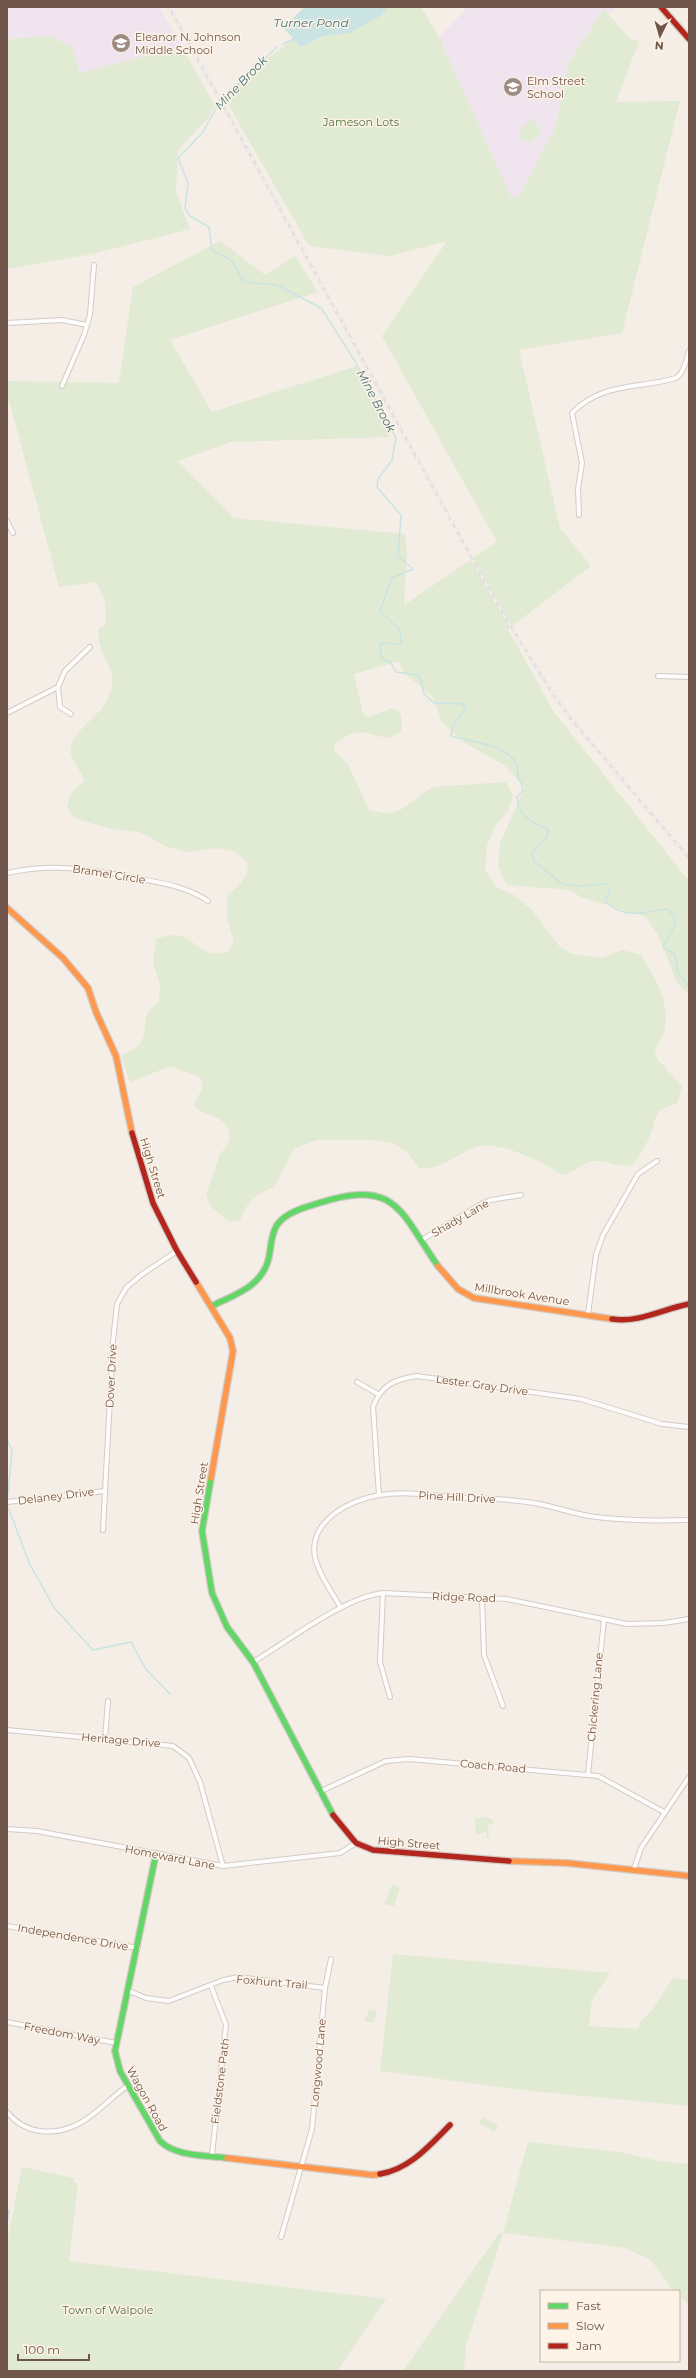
<svg xmlns="http://www.w3.org/2000/svg" width="696" height="2378" font-family="Montserrat,sans-serif">
<rect width="100%" height="100%" fill="#f4eee7"/>
<!-- education -->
<g fill="#f0e5ef">
<polygon points="7,7 159,7 182,47 80,73 72,48 51,36 7,39"/>
<polygon points="468,7 618,7 609,14 604,9 568,64 556,127 519,198 511,198 439,37"/>
</g>
<!-- green -->
<g fill="#e1ead2">
<path d="M333,7H421L439,37L511,197L518,198L556,127L568,64L604,9L630,39L639,41L616,102L680,101L622,333L519,350L560,528L591,566L508,629L553,711L689,881V994L677,983L658,935L646,917L581,897L570,890L507,885L498,867L500,843L525,787L504,765L465,743L442,722L433,697L403,672L399,661L354,674L363,714L368,717L392,708L400,712L402,721L401,732L388,738C360,733 360,726 335,744L334,751L348,764L369,810L387,814L402,809L432,787L506,782L513,795L508,811L495,827L487,845L485,870L496,887L514,895L532,910L560,947L572,954L603,958L622,950L641,955C655,978 669,1000 665,1027C664,1037 656,1044 655,1053L658,1060L682,1086L677,1104C650,1110 658,1118 649,1138C645,1148 639,1156 632,1165C620,1168 608,1160 595,1161C582,1162 574,1173 562,1175C544,1162 495,1138 473,1148C455,1156 438,1171 419,1168L407,1152L393,1143L371,1140H317L294,1149L274,1187C256,1193 246,1203 240,1221L230,1222L212,1208L206,1195L220,1154L227,1146L230,1138L228,1127L219,1119L196,1109L194,1104L203,1087L201,1078L171,1066L130,1082L121,1056C126,1053 134,1050 138,1046C152,1032 136,1017 159,1002L160,985L153,962L156,939C199,923 192,964 229,951L234,942L227,919V896L241,883L248,872L247,861L233,851L216,848L187,852L167,847L139,832L112,829L76,819L67,807L71,793L84,781C82,771 72,762 71,754C66,729 110,717 112,683C114,664 95,651 99,628L105,626C107,609 106,596 95,582L59,587L7,393V381L119,383L133,287L220,241L265,275L295,256L318,292L170,340L212,412L357,366L390,437L230,442L178,461L234,518L405,534L407,554L404,605L497,542L382,336L447,241L390,256L309,246L223,95Z"/>
<polygon points="51,36 72,48 80,73 182,47 215,106 206,120 178,150 176,192 190,229 92,254 7,269 7,39"/>
<polygon points="532,119 541,129 539,136 530,143 519,139 521,129"/>
<polygon points="488,1817 494,1821 493,1824 488,1825 489,1838 487,1838 486,1832 476,1835 475,1818"/>
<polygon points="392,1884 400,1887 394,1906 385,1904"/>
<polygon points="393,1954 610,1973 592,2000 589,2026 638,2029 641,2021 653,2009 673,1978 689,1980 689,2106 531,2091 380,2071"/>
<polygon points="369,2009 377,2011 373,2023 365,2021"/>
<polygon points="483,2117 498,2126 494,2132 479,2123"/>
<polygon points="528,2142 619,2152 659,2161 689,2164 689,2305 679,2296 679,2291 673,2291 651,2260 625,2248 503,2233 466,2346 464,2371 403,2371 499,2233 503,2233"/>
<polygon points="22,2167 74,2178 74,2182 78,2183 69,2261 386,2299 337,2371 7,2371 7,2244"/>
</g>
<!-- water -->
<polygon fill="#cae3e3" points="305,7 388,7 380,16 349,33 323,36 301,47 283,27"/>
<g fill="none" stroke-linecap="round" stroke-linejoin="round">
<!-- stream -->
<g stroke="#cae3e3" stroke-width="1.5">
<polyline points="283,44 294,39"/>
<path d="M277,47L218,104L203,132L178,158L188,183L185,208L190,216L209,227L212,250L231,260L244,282L277,285L321,308L355,361L396,438L392,460L378,479L377,487L401,515L398,556L413,569L392,578L380,611L400,630L401,644L381,643L380,651L383,659L391,663L396,672L418,675L421,680L424,694L434,703L463,704L465,710L453,725L451,736C469,742 510,744 517,766C518,770 518,775 518,779L521,782L523,791L517,797C519,819 531,820 548,830L547,838L537,846L532,854L534,861L562,884L576,886L606,884L610,890L605,901C623,919 644,913 667,909L674,916L675,925L663,947L675,954L678,973L689,987"/>
<polyline points="7,1440 12,1450 8,1493"/>
<polyline points="9,1509 29,1563 55,1609 93,1650 131,1642 145,1668 170,1694"/>
<polyline points="7,2209 9,2211 7,2223"/>
<polyline points="7,2256 7,2269"/>
</g>
<!-- street casing -->
<g stroke="#d3cbc5" stroke-width="6">
<g id="street">
<polyline points="7,323 62,320 87,325"/>
<polyline points="62,386 84,335 90,315 94,265"/>
<path d="M579,515L578,489L582,463L572,413C601,382 640,389 676,378C684,373 686,360 689,351"/>
<polyline points="7,521 13,533"/>
<polyline points="658,676 689,677"/>
<polyline points="58,687 60,707 71,714"/>
<polyline points="7,713 58,687 65,671 90,647"/>
<path d="M7,873C53,863 90,869 135,878C161,883 186,886 208,901"/>
<polyline points="422,1240 481,1204 491,1200 521,1195"/>
<polyline points="588,1314 596,1255 603,1235 638,1174 657,1161"/>
<polyline points="357,1382 378,1394"/>
<path d="M379,1495L373,1407C381,1385 395,1379 417,1376L581,1399L662,1424L689,1427"/>
<polyline points="7,1502 105,1491"/>
<polyline points="103,1530 113,1341 117,1304 126,1288 141,1275 177,1251"/>
<polyline points="383,1593 380,1662 390,1697"/>
<polyline points="482,1598 484,1655 503,1706"/>
<path d="M341,1608C332,1592 319,1575 315,1557C308,1521 351,1499 380,1495C403,1491 429,1495 452,1497C479,1499 507,1498 534,1503C553,1506 571,1513 589,1516C622,1521 656,1521 689,1520"/>
<path d="M253,1662C288,1641 345,1597 383,1593L507,1599L627,1624L664,1623L689,1619"/>
<polyline points="7,1730 173,1746 189,1758 200,1782 223,1866"/>
<polyline points="105,1739 108,1701"/>
<polyline points="588,1774 604,1620"/>
<polyline points="319,1792 386,1761 409,1759 598,1776 664,1812"/>
<polyline points="7,1829 37,1831 223,1866 340,1853 356,1843"/>
<polyline points="634,1869 641,1848 689,1777"/>
<polyline points="7,1926 138,1948"/>
<polyline points="211,1986 226,2025 212,2155"/>
<polyline points="129,1991 146,1998 169,2001 223,1980 239,1977 325,1988"/>
<polyline points="7,2022 116,2043"/>
<path d="M7,2112C16,2123 26,2129 40,2131C79,2136 99,2107 127,2086"/>
<polyline points="281,2237 312,2129 325,1988 331,1959"/>
</g>
</g>
<!-- fast casing -->
<g stroke="#d3cac4" stroke-width="8">
<g id="fast">
<path d="M212,1306C236,1294 263,1286 269,1257C271,1247 271,1234 277,1225C286,1212 306,1207 319,1203C397,1178 400,1212 438,1266"/>
<polyline points="211,1478 202,1531 212,1593 227,1627 253,1662 333,1815"/>
<path d="M156,1854L115,2051L120,2071L160,2141C176,2157 206,2155 227,2158"/>
</g>
</g>
<!-- slow casing -->
<g stroke="#d3cac4" stroke-width="8">
<g id="slow">
<polyline points="7,908 63,958 88,988 96,1012 116,1056 132,1133"/>
<polyline points="438,1266 458,1289 474,1298 612,1319"/>
<polyline points="196,1282 230,1338 233,1351 211,1478"/>
<polyline points="509,1861 567,1863 689,1876"/>
<polyline points="227,2158 373,2175 380,2174"/>
</g>
</g>
<!-- jam casing -->
<g stroke="#d3cac4" stroke-width="8">
<g id="jam">
<polyline points="661,7 689,39"/>
<polyline points="132,1133 153,1203 177,1251 196,1282"/>
<path d="M612,1319C640,1323 662,1309 689,1304"/>
<polyline points="333,1815 356,1843 373,1850 509,1861"/>
<path d="M380,2174C410,2169 430,2145 450,2125"/>
</g>
</g>
<!-- street -->
<use href="#street" stroke="#fdfcfb" stroke-width="4"/>
<!-- fast -->
<use href="#fast" stroke="#63d668" stroke-width="5.5"/>
<!-- slow -->
<use href="#slow" stroke="#ff974d" stroke-width="5.5"/>
<!-- jam -->
<use href="#jam" stroke="#b3261e" stroke-width="5.5"/>
<!-- rail casing -->
<g stroke="#e3e0e4" stroke-width="3">
<polyline id="rail" points="169,7 497,604 554,696 571,719 689,858"/>
</g>
<!-- rail -->
<use href="#rail" stroke="#fdf3e7" stroke-width="1.5" stroke-dasharray="4.5" stroke-linecap="butt"/>
</g>
<!-- icons -->
<defs>
<g id="school-disc" transform="scale(1)"><circle r="9.5" fill="#9e8b81" stroke="#fdf3e7"/><path d="M0-5L7-2L0 1L-7-2ZM-4 1L0 2.5L4 1V4Q0 6-4 4Z" fill="#fff"/></g>
</defs>
<g fill-rule="evenodd">
<use href="#school-disc" x="121" y="43"/>
<use href="#school-disc" x="513" y="87"/>
</g>
<g text-anchor="middle" stroke-width="3" stroke-linejoin="round" paint-order="stroke">
<!-- poi labels -->
<g font-size="11" fill="#6f554a" stroke="#fdf3e7" text-anchor="start">
<text x="135" y="41">Eleanor N. Johnson<tspan x="135" dy="13">Middle School</tspan></text>
<text x="527" y="85">Elm Street<tspan x="527" dy="13">School</tspan></text>
</g>
<!-- park labels -->
<g font-size="11" fill="#547443" stroke="#fdf3e7">
<text x="361" y="126">Jameson Lots</text>
<text x="108" y="2314">Town of Walpole</text>
</g>
<!-- street labels -->
<g font-size="11" fill="#6f554a" stroke="#fdf3e7">
<text transform="translate(109 874) rotate(9)" y="4">Bramel Circle</text>
<text transform="translate(153 1168) rotate(73)" y="4">High Street</text>
<text transform="translate(460 1218) rotate(-30)" y="4">Shady Lane</text>
<text transform="translate(522 1294) rotate(9)" y="4">Millbrook Avenue</text>
<text transform="translate(111 1376) rotate(-87)" y="4">Dover Drive</text>
<text transform="translate(482 1385) rotate(8)" y="4">Lester Gray Drive</text>
<text transform="translate(199 1493) rotate(-81)" y="4">High Street</text>
<text transform="translate(56 1496) rotate(-7)" y="4">Delaney Drive</text>
<text transform="translate(457 1497) rotate(3)" y="4">Pine Hill Drive</text>
<text transform="translate(464 1597) rotate(2)" y="4">Ridge Road</text>
<text transform="translate(595 1697) rotate(-85)" y="4">Chickering Lane</text>
<text transform="translate(121 1740) rotate(5)" y="4">Heritage Drive</text>
<text transform="translate(493 1766) rotate(5)" y="4">Coach Road</text>
<text transform="translate(409 1843) rotate(5)" y="4">High Street</text>
<text transform="translate(170 1857) rotate(11)" y="4">Homeward Lane</text>
<text transform="translate(73 1937) rotate(10)" y="4">Independence Drive</text>
<text transform="translate(272 1982) rotate(5)" y="4">Foxhunt Trail</text>
<text transform="translate(62 2033) rotate(11)" y="4">Freedom Way</text>
<text transform="translate(318 2063) rotate(-85)" y="4">Longwood Lane</text>
<text transform="translate(220 2081) rotate(-83)" y="4">Fieldstone Path</text>
<text transform="translate(147 2099) rotate(61)" y="4">Wagon Road</text>
</g>
<!-- water labels -->
<g font-size="12" font-style="italic" fill="#43747b" stroke="#fdf3e7">
<text x="311" y="27">Turner Pond</text>
<text transform="translate(241 83) rotate(-46)" y="4">Mine Brook</text>
<text transform="translate(376 401) rotate(62)" y="4">Mine Brook</text>
</g>
</g>
<!-- border -->
<rect width="696" height="2378" fill="none" stroke="#6f554a" stroke-width="16"/>
<!-- legend -->
<rect x="540" y="2290" width="140" height="72" fill="#fdf3e7" stroke="#c4b4a8"/>
<rect x="548" y="2303" width="20" height="6" fill="#63d668" stroke="#c4b4a8"/>
<text x="576" y="2310" font-size="12" fill="#6f554a">Fast</text>
<rect x="548" y="2323" width="20" height="6" fill="#ff974d" stroke="#c4b4a8"/>
<text x="576" y="2330" font-size="12" fill="#6f554a">Slow</text>
<rect x="548" y="2343" width="20" height="6" fill="#b3261e" stroke="#c4b4a8"/>
<text x="576" y="2350" font-size="12" fill="#6f554a">Jam</text>
<!-- north arrow -->
<g transform="translate(660 36) rotate(185)" stroke="#fdf3e7" stroke-width="3" paint-order="stroke">
<path d="M0-3L7 15L0 10L-7 15Z" fill="#6f554a"/>
<text y="-6" font-size="11" font-weight="bold" text-anchor="middle" fill="#6f554a">N</text>
</g>
<!-- scale -->
<path d="M18 2354v6h71v-6" fill="none" stroke="#6f554a" stroke-width="2"/>
<text x="24" y="2354" font-size="12" fill="#6f554a" stroke="#fdf3e7" stroke-width="3" paint-order="stroke">100 m</text>
</svg>
